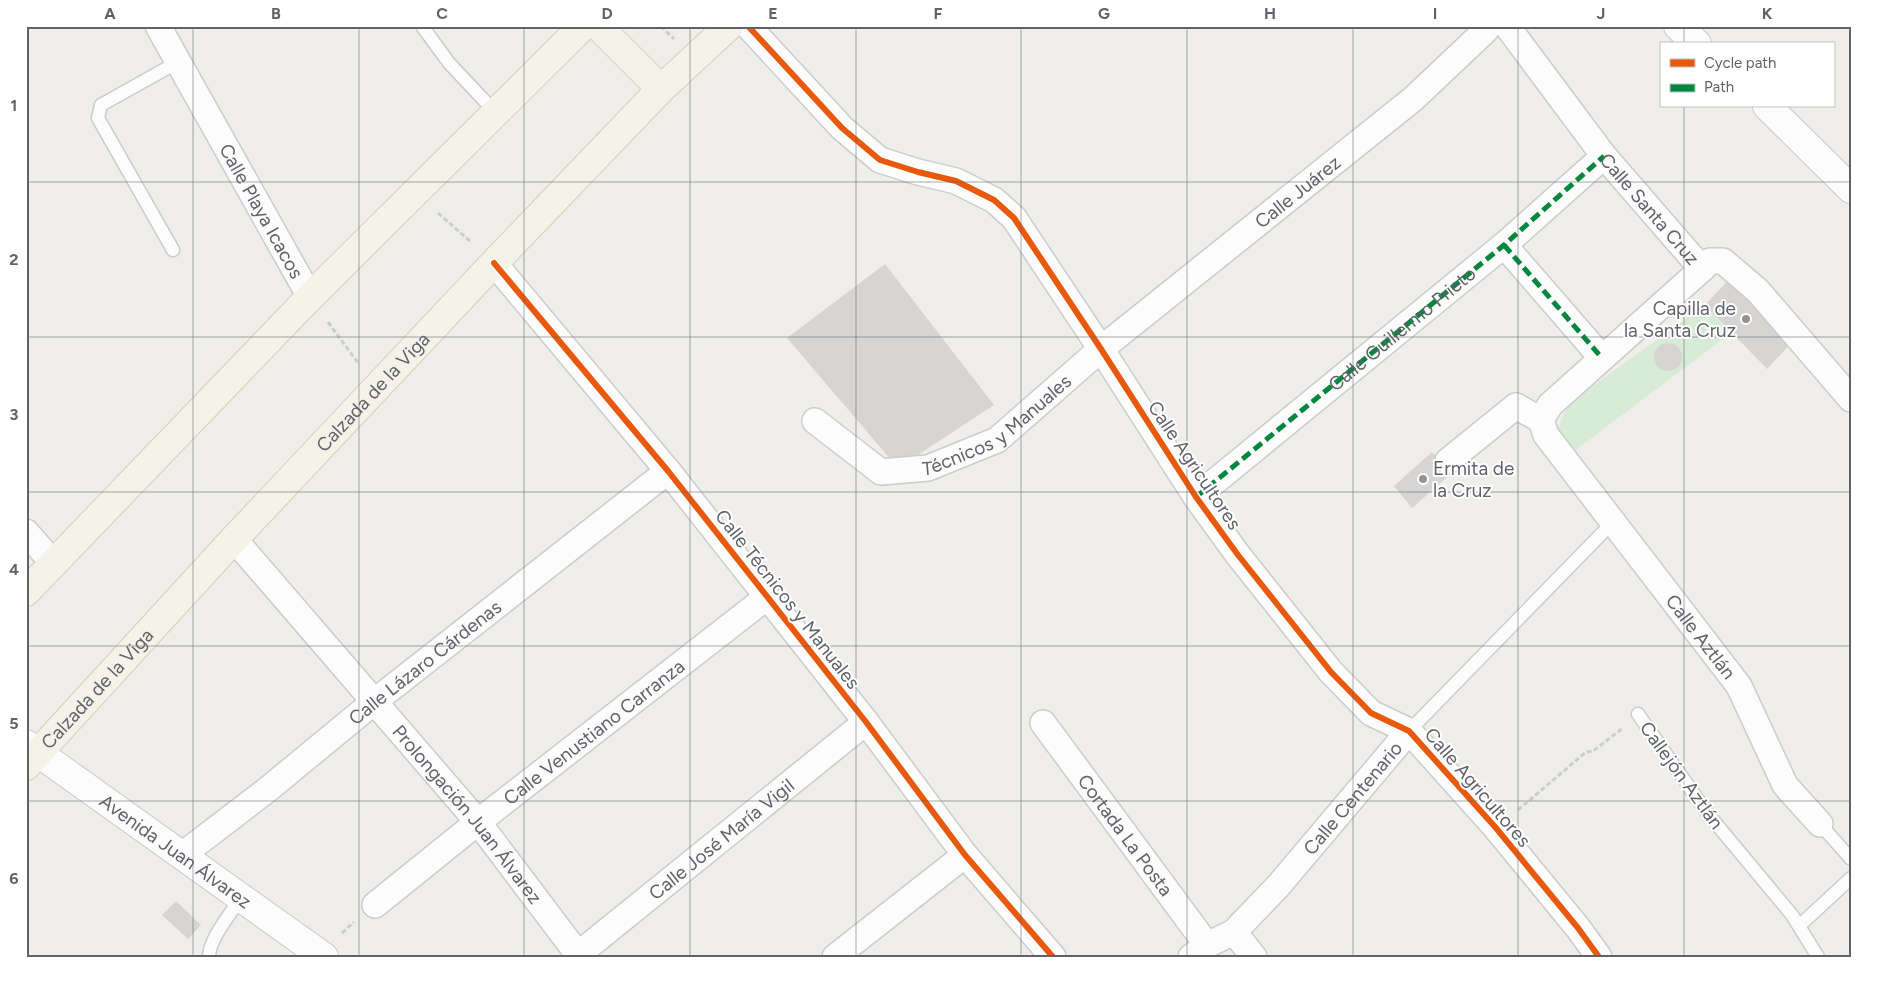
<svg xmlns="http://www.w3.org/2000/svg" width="1877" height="983" font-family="Figtree,sans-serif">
<rect width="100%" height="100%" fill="#efeeea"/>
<!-- green -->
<polygon fill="#d8ebd6" points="1705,305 1731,333 1573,452 1558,429 1568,404"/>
<!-- building -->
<g fill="#d6d5d3">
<polygon points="885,264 994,405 898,468 787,338"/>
<polygon points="1731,277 1794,340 1767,369 1705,305"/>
<circle cx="1668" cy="357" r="14"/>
<polygon points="1432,452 1452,473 1412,508 1394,486"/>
<polygon points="176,901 201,925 188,939 162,915"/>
</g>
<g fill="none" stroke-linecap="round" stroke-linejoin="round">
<!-- lane casing -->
<g stroke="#cbcccc" stroke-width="15">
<g id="lane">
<polyline points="422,26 449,63 496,113"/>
<polyline points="173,250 98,118 101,105 178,62"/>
<polyline points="1638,714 1708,814 1792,915 1818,957"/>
<polyline points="1409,731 1612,523"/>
<polyline points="1820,824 1851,859"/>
<polyline points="1799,926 1851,878"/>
<path d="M209,957C209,939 231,913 241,898"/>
</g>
</g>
<!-- street casing -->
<g stroke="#cbcccc" stroke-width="28">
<g id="street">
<path id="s1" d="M158,26L310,297"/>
<polyline points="748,26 842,128 880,160 918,172 956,181 994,200 1014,218 1101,349 1196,497 1238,555 1331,672 1371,713 1409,731 1496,828 1578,928 1599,957"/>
<path id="s2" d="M1507,26L1604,156L1702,269L1710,261H1723L1758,291L1851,399"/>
<polyline points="1504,245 1602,358"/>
<polyline points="494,263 668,471 866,722 965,855 1053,957"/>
<path id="s3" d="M1541,420L1546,435L1739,686L1785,785L1820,824"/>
<polyline points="1541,420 1550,405 1702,269"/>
<path id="s4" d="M815,421L881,472L928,468L997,440L1101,349L1413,99L1486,30L1488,26"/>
<polyline points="1448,461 1516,406 1541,420"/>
<path id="s5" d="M1196,497L1504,245L1604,156"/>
<polyline points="26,532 54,564"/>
<path id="s6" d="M234,539L478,822L580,957"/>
<path id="s7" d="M1043,723L1207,945"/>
<path id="s8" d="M182,855L267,790L375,701L668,471"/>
<path id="s9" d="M375,905L478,822L767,597"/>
<polyline points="1234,932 1254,957"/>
<path id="s10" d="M575,957L866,722"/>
<polyline points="835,957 965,855"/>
<path id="s11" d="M1191,957L1207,945L1234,932L1279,885L1409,731"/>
</g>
</g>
<!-- secondary casing -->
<g stroke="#cacacb" stroke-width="30">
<g id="secondary">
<polyline points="1678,26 1697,44"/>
<polyline points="1767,106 1851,189"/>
<path id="s12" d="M26,744L324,957"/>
</g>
</g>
<!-- primary casing -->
<g stroke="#d7ceb8" stroke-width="30">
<g id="primary">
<polyline points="598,26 661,89"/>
<polyline points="26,592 310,297 583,26"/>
<path id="s13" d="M26,766L234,539L494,263L661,89L729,26"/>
</g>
</g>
<!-- path -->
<g stroke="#cacfcc" stroke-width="3" stroke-dasharray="5 2.5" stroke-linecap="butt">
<polyline points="661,26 674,39"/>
<polyline points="438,213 472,243"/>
<polyline points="328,322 358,363"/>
<polyline points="1518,810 1586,752 1593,751 1623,728"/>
<polyline points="342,933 354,922"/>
</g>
<!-- lane -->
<use href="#lane" stroke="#fdfcfc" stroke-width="12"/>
<!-- street -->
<use href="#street" stroke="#fdfcfc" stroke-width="25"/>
<!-- secondary -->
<use href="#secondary" stroke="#fdfcfc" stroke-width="28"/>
<!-- primary -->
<use href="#primary" stroke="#f4f2e9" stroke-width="28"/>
<!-- quiet -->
<g stroke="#00873e" stroke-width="5" stroke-dasharray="10 5" stroke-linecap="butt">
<polyline points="1504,245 1602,358"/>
<polyline points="1196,497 1504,245 1604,156"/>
</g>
<!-- cycleway casing -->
<g stroke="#fff" stroke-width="9">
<g id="cycleway">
<polyline points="748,26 842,128 880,160 918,172 956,181 994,200 1014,218 1101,349 1196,497 1238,555 1331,672 1371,713 1409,731 1496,828 1578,928 1599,957"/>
<polyline points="494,263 668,471 866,722 965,855 1053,957"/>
</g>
</g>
<!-- cycleway -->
<use href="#cycleway" stroke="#e8590c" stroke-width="6"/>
</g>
<!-- grid -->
<path fill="none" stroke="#5f6368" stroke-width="1" stroke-opacity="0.55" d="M193,26V957M359,26V957M524,26V957M690,26V957M856,26V957M1021,26V957M1187,26V957M1353,26V957M1518,26V957M1684,26V44M1684,106V957M26,182H1851M26,337H1851M26,492H1851M26,646H1851M26,801H1851"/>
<!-- markers -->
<g fill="#919496" stroke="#fff" stroke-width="2">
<circle cx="1746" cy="319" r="5"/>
<circle cx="1423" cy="479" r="5"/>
</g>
<g text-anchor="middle" stroke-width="4" stroke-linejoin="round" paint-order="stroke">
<!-- street labels -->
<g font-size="19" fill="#5f6368" stroke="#fff">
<text dy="7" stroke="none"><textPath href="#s4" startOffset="595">Calle Juárez</textPath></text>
<text dy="7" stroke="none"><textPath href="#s2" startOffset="232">Calle Santa Cruz</textPath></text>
<text dy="7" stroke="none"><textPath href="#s1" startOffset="212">Calle Playa Icacos</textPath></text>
<text dy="7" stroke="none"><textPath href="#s5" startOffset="266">Calle Guillermo Prieto</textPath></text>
<text dy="7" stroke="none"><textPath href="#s13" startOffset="510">Calzada de la Viga</textPath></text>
<text dy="7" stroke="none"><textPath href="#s4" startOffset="212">Técnicos y Manuales</textPath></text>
<text transform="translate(1195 465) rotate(56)" y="7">Calle Agricultores</text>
<text transform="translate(788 599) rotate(52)" y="7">Calle Técnicos y Manuales</text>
<text dy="7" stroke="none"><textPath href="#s3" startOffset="270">Calle Aztlán</textPath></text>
<text dy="7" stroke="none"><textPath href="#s8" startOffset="310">Calle Lázaro Cárdenas</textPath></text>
<text dy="7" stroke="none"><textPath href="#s13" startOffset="105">Calzada de la Viga</textPath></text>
<text dy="7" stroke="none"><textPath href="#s9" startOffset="279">Calle Venustiano Carranza</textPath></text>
<text transform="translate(1682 775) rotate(54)" y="7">Callejón Aztlán</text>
<text transform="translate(1478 787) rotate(49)" y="7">Calle Agricultores</text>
<text dy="7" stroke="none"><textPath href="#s11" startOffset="229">Calle Centenario</textPath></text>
<text dy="7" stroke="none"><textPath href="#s6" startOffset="361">Prolongación Juan Álvarez</textPath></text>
<text dy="7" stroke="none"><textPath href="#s7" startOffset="139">Cortada La Posta</textPath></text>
<text dy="7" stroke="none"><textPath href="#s10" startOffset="188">Calle José María Vigil</textPath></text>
<text dy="7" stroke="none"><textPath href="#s12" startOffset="184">Avenida Juan Álvarez</textPath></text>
</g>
<!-- poi labels -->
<g font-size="19" fill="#5f6368" stroke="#fff" text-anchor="end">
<text x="1736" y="315">Capilla de<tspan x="1736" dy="22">la Santa Cruz</tspan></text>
<text x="1433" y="475" text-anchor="start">Ermita de<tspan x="1433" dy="22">la Cruz</tspan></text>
</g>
</g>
<!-- border -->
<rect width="1877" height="983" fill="none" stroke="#ffffff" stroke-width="55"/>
<!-- legend -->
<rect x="1660" y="42" width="175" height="65" fill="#ffffff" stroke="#bfc1c3"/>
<rect x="1670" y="59" width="25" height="8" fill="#e8590c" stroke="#bfc1c3"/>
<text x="1704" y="68" font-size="15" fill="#5f6368">Cycle path</text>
<rect x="1670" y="84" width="25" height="8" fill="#00873e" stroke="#bfc1c3"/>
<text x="1704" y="92" font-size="15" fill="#5f6368">Path</text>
<rect x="28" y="28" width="1822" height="928" fill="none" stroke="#5f6368" stroke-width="2"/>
<g font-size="16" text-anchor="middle" font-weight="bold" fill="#5f6368">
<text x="110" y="19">A</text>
<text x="276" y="19">B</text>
<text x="442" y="19">C</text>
<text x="607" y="19">D</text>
<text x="773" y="19">E</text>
<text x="938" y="19">F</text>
<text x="1104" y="19">G</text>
<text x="1270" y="19">H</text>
<text x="1435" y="19">I</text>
<text x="1601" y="19">J</text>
<text x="1767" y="19">K</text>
<text x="14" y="111">1</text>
<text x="14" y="265">2</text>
<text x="14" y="420">3</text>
<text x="14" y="575">4</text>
<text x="14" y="729">5</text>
<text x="14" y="884">6</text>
</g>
</svg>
